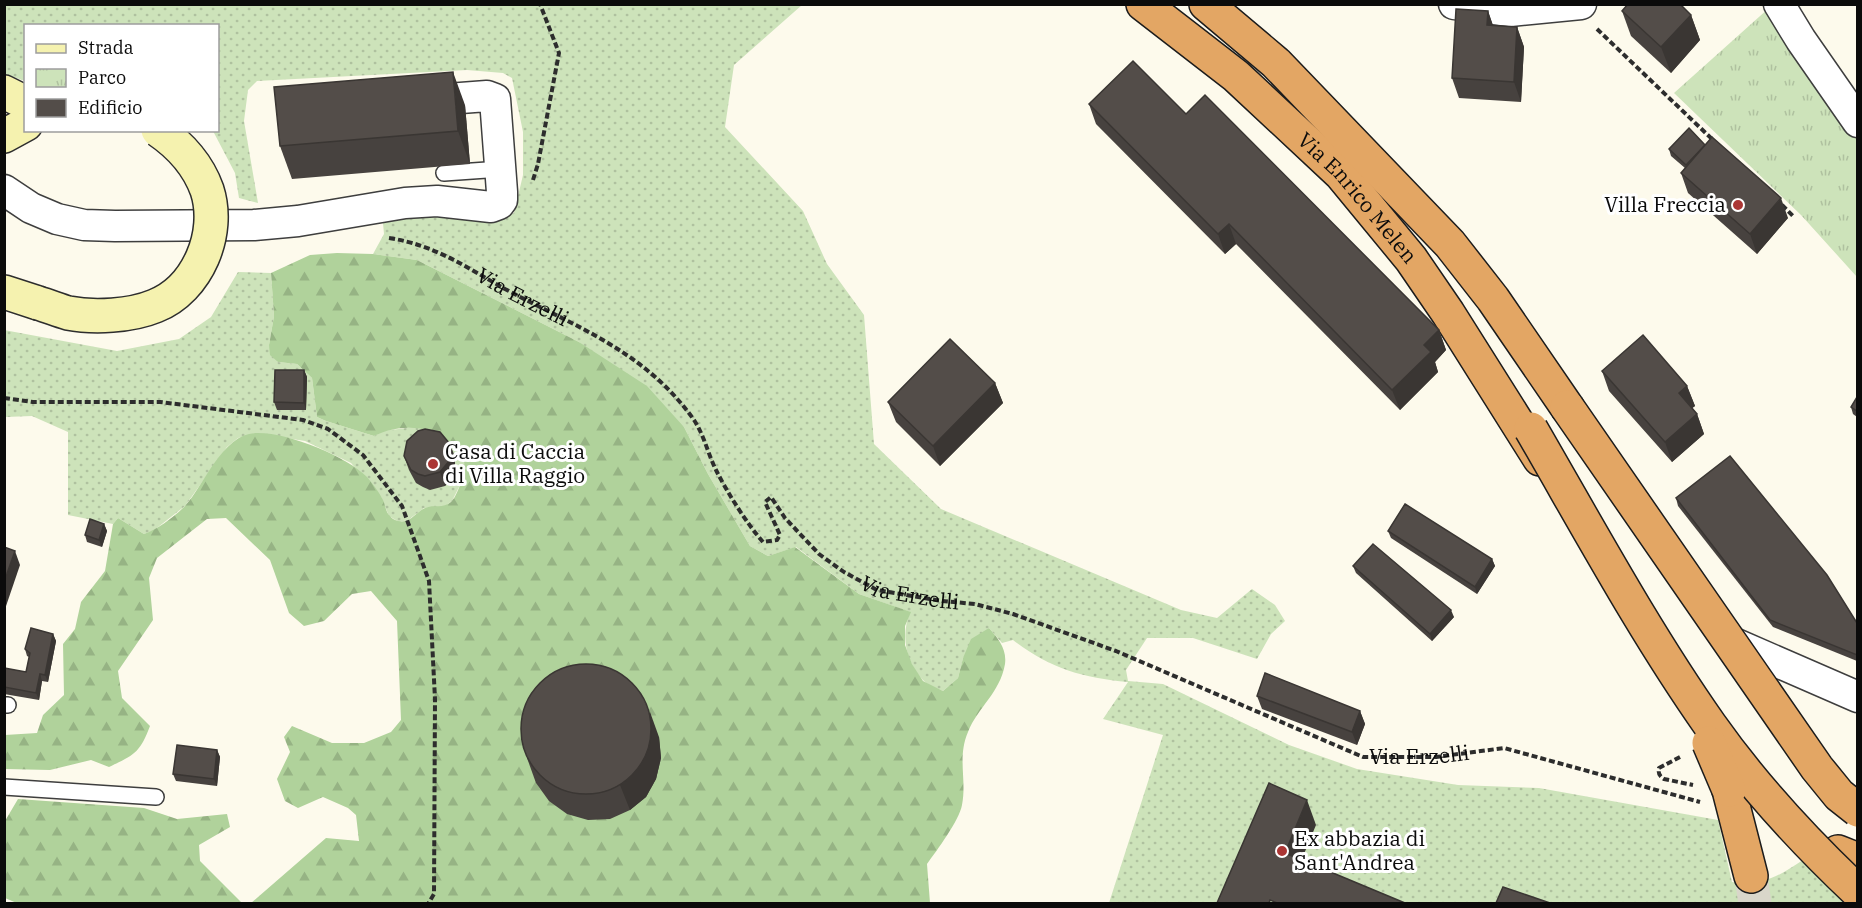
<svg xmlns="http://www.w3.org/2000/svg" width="1862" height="908" font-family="'IBM Plex Serif',serif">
<defs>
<pattern id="grass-dots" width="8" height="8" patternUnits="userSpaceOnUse" patternTransform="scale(1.5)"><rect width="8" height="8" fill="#cde3ba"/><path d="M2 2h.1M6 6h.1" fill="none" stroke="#afc19f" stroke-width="1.8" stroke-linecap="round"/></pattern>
<pattern id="forest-firs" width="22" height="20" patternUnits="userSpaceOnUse" patternTransform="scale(1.5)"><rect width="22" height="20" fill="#b0d29b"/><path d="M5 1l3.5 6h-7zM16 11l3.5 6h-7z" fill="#96b384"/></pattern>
<pattern id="park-tufts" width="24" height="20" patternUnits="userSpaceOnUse" patternTransform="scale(1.5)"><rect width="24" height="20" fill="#cde3ba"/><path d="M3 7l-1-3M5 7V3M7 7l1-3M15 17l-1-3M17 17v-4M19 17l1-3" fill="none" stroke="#afc19f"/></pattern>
</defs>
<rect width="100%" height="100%" fill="#fdfaec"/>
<!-- grass -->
<g fill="url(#grass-dots)">
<path d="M5,5H802L734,65L725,127L803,211L827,264L864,315L874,444L941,509L1181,610L1217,618L1252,589L1275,605L1285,621L1271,634L1257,659L1193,638H1147L1126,670L1128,681L1163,684L1289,745L1357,769L1458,785L1539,788L1718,820L1732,882C1761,887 1779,876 1803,860L1847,903H1109L1163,735L1103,719L1128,682C1082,678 1049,668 1013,640L1002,643L989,628L963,658L958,678L943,691C936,688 927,685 922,679C905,660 901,635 910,612L859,594L796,547L768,556L750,546L708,474L684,427L579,342L417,260L373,254L384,234L383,223L415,216L500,220L514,213L523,175V132L512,78L503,73L467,70L257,81L248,90L244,121L258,203L239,198L235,173L213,131L218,130V26H26L25,81L5,74Z"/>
<polygon points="238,272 271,273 274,316 269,345 278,362 297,364 312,378 317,417 326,421 374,436 383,431 414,427 442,435 463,454 465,463 461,483 452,501 444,507 424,508 408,520 399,522 389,516 381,497 351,463 305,441 256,433 238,438 227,447 185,506 153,531 144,534 118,518 113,524 68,515 68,432 32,416 5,417 4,330 117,351 179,339 211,317"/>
</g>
<!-- forest -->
<g fill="url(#forest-firs)">
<path d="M337,253L373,254L417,260L579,342L647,386L684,427L708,474L750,546L768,556L795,547L859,594L911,612L905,626V645L912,664L923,681L943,691L958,678L963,658L971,639L989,628C998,638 1007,649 1005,664C1000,693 978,707 968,732C957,758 967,779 962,805C959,821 937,850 927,864L930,903H251L326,838L359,841L356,815L348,808L323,797L298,808L285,801L277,779L290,752L284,737L292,726L332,743H364L391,732L401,720L397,621L371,591L352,594L324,621L304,626L289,613L270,560L226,518L207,519L157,558L149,578L153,620L118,671L122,698L150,726C140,753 134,755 109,767L91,760L50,770L5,769V735L37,733L43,715L64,695L63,644L75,629L81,602L105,571L113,524L118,518L144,534C158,529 174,517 185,506C205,484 222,435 255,433C285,431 347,456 367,477C373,484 379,492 383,500C385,504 386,513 390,516C392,519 395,520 398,521C410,524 416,512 425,508C434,504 443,509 451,502C456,497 460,485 463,478C468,461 462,453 450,443C430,424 398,424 374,436L326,421L317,417L312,378L297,364L278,362L270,355L269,345L274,316L271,273L310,255Z"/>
<polygon points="18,799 144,808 177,819 227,814 230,827 199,845 200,861 242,903 19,904 5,898 5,821"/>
</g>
<!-- park -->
<polygon fill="url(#park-tufts)" points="1769,8 1857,139 1857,277 1801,215 1674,93"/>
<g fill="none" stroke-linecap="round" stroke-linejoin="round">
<!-- highway-tunnel -->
<polyline stroke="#d9d6ca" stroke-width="33" stroke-dasharray="33 16" stroke-linecap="butt" points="1751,876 1755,904"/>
<!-- lane casing -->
<g stroke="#3e3e3e" stroke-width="18">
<g id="lane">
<polyline points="444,173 501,169"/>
<polyline points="4,705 8,705"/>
<polyline points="4,787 156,797"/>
</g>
</g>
<!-- street casing -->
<g stroke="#3e3e3e" stroke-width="33">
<g id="street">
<polyline points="1454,4 1510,11 1581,4"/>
<polyline points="1779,4 1801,40 1858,122"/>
<polyline points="4,190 31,208 57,219 84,225 115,226 254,225 298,221 405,203 437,201 491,207 499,204 502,200 502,192 495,99 487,96 421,101"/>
<polyline points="1724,633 1729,641 1858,697"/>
</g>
</g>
<!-- secondary casing -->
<g stroke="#2d2d2d" stroke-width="36">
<g id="secondary">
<polyline points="4,92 26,103"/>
<polyline points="4,136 26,124"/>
<polyline points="4,292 38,303"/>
</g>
</g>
<!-- highway casing -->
<g stroke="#1c1c1c" stroke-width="36">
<g id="highway">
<path id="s2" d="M1143,4L1236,76L1341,174L1411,259L1448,313L1540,459"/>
<polyline points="1206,4 1276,63 1450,244 1493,299 1567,407"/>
<polyline points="1729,790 1751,876"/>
<polyline points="1838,852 1858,860"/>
</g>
</g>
<!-- path -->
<g stroke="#2d2d2d" stroke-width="4" stroke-dasharray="6 3" stroke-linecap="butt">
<polyline points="1597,29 1713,140"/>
<polyline points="533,180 538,164 559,53 540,4"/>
<polyline points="1782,205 1794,217"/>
<path id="s1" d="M389,238C435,245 466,267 505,289C576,327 645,351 694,420C704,435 708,454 716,470C727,492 747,524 763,542L777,540L780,535L765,502L771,497L785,518L819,554L844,572L877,590L942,601L975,604L1013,614L1116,651L1363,757H1436L1504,748L1700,802"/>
<polyline points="4,398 33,402 160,402 303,420 328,429 363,455 402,506 429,581 435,699 434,894 428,904"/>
<path d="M1680,757L1659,768C1658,773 1659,776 1664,779L1693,785"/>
</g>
<!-- lane -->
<use href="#lane" stroke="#fff" stroke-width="15"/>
<!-- street -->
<use href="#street" stroke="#fff" stroke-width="30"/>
<!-- secondary -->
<use href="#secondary" stroke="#f5f2af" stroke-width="33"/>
<!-- highway -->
<use href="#highway" stroke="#e3a664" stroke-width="33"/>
<!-- secondary-bridge casing -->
<g stroke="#2d2d2d" stroke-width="36" stroke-linecap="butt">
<path id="secondary-bridge" d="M38,303C48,306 58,310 68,313C94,318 131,316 155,306C198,289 221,233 207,190C198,165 180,145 158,130"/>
</g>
<!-- highway-bridge casing -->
<g stroke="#1c1c1c" stroke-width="36" stroke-linecap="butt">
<g id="highway-bridge">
<polyline points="1567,407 1817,768 1839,795 1858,810"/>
<path d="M1531,429C1589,529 1644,631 1710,725C1753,786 1804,841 1858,892"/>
<polyline points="1709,743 1729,790"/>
</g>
</g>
<!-- secondary-bridge -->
<use href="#secondary-bridge" stroke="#f5f2af" stroke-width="33"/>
<!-- highway-bridge -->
<use href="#highway-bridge" stroke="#e3a664" stroke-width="33"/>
</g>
<!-- wall -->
<g fill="#47423f">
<polygon points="1488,11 1493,26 1517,27 1524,47 1521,102 1459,98 1452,78"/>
<polygon points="1622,11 1691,15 1700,40 1671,73 1631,36"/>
<polygon points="1089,104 1186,114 1439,330 1446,350 1435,362 1438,372 1400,410 1236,244 1225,254 1096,124"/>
<polygon points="465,105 470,164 292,179 280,146"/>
<polygon points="1705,145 1788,218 1757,254 1688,193 1681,173 1685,168 1671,156 1669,149"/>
<polygon points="304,370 307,377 306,410 277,410 274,402"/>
<polygon points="1602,371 1687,386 1695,406 1692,408 1697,414 1704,434 1672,462 1609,391"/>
<polygon points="995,383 1003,403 940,466 896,422 888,402"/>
<polygon points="1857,397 1857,417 1853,414 1851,407"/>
<polygon points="450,444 455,458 455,474 445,486 430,490 423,487 416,483 409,470 404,456"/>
<polygon points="1676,498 1857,623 1857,661 1773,627 1678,506"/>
<polygon points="104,524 107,531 102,547 87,542 85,535"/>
<polygon points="1388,531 1492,559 1495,566 1477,594 1391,538"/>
<polygon points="1353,566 1454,617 1432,641 1356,573"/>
<polygon points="53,634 56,641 48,682 42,681 39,700 4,694 4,668 26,672 29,657 27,656 25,649"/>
<polygon points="1257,696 1360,711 1365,724 1357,745 1262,709"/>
<polygon points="659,737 661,758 656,779 646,797 630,810 610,819 588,820 567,814 549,801 536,783 527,758"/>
<polygon points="217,750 220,757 217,786 176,781 173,774"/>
</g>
<!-- shaded-wall -->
<g fill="#3a3633">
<polygon points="1488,11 1495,31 1487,25"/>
<polygon points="1691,15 1700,40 1671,73 1661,47"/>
<polygon points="1517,27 1524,47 1521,102 1514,82"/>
<polygon points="453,72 465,105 470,164 458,131"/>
<polygon points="1781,198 1788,218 1757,254 1750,234"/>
<polygon points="1229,224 1236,244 1225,254 1218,234"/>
<polygon points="1439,330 1446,350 1435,362 1438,372 1400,410 1392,390 1424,345"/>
<polygon points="304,370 307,377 306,410 304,403"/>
<polygon points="995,383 1003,403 940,466 933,446"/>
<polygon points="1687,386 1695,406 1686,413 1679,393"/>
<polygon points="1697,414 1704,434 1672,462 1665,442"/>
<polygon points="450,444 455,458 455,474 445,486 440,472"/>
<polygon points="104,524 107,531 102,547 99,540"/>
<polygon points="15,551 20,565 4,612 4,582"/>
<polygon points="1492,559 1495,566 1477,594 1475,587"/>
<polygon points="1451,610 1454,617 1432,641 1430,634"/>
<polygon points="53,634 56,641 48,682 45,675"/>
<polygon points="40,674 42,681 39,700 36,693"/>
<polygon points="1360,711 1365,724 1357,745 1352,732"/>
<polygon points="650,712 659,737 661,758 656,779 646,797 630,810 620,785"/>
<polygon points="217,750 220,757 217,786 214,779"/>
<polygon points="1307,800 1316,825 1294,878 1285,853"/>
</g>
<!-- building -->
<g fill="#534d49" stroke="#3a3633" stroke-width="1.5">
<polygon points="1628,4 1680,4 1691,15 1661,47 1622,11"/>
<polygon points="1456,9 1488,11 1487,25 1517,27 1514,82 1452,78"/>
<polygon points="1133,61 1186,114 1205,95 1439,330 1424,345 1431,352 1392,390 1229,224 1218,234 1089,104"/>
<polygon points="453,72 458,131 280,146 274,87"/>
<polygon points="1689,128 1705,145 1686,165 1669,149"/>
<polygon points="1712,137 1781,198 1750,234 1681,173"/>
<polygon points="1643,335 1687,386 1679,393 1697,414 1665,442 1602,371"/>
<polygon points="950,339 995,383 933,446 888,402"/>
<polygon points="275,370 304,370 304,403 274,402"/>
<polygon points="1857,397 1857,411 1851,407"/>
<polygon points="425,429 440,432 450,444 450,460 440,472 425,476 418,474 411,470 404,456 407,441 418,431"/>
<polygon points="1730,456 1827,575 1857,623 1857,655 1770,620 1676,498"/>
<polygon points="1405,504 1492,559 1475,587 1388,531"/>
<polygon points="90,519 104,524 99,540 85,535"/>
<polygon points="1373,544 1451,610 1430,634 1353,566"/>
<polygon points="4,547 15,551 4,582"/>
<polygon points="31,628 53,634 45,675 40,674 36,693 4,687 4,668 26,672 30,653 25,649"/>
<circle cx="586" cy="729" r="65"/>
<polygon points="1265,673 1360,711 1352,732 1257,696"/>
<polygon points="177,745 217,750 214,779 173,774"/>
<polygon points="1269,783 1307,800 1285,853 1405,903 1277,903 1270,900 1269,903 1217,903"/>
<polygon points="1503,887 1550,903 1496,903"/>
</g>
<!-- markers -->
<g fill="#ab3634" stroke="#fff" stroke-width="2">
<circle cx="1738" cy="205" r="6"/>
<circle cx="433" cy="464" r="6"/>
<circle cx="1282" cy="851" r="6"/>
</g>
<g text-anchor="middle" stroke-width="6" stroke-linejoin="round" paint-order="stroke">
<!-- street labels -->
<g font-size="21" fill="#0b0b0b" stroke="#fff">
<text dy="7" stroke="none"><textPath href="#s2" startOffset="290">Via Enrico Melen</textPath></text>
<text dy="7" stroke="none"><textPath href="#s1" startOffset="147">Via Erzelli</textPath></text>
<text dy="7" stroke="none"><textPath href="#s1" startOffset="741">Via Erzelli</textPath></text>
<text dy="7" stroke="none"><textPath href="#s1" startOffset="1281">Via Erzelli</textPath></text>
</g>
<!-- poi labels -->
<g font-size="21" fill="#0b0b0b" stroke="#fff" text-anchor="start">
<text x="1726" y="212" text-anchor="end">Villa Freccia</text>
<text x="445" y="459">Casa di Caccia<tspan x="445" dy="24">di Villa Raggio</tspan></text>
<text x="1294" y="846">Ex abbazia di<tspan x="1294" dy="24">Sant'Andrea</tspan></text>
</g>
</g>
<!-- border -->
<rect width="1862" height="908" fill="none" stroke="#0b0b0b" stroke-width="12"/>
<!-- legend -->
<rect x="24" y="24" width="195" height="108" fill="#ffffff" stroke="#9d9d9d" stroke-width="1.5"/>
<rect x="36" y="44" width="30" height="9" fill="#f5f2af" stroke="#9d9d9d" stroke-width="1.5"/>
<text x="78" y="54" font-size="18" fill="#0b0b0b">Strada</text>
<rect x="36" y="69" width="30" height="18" fill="url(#park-tufts)" stroke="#9d9d9d" stroke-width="1.5"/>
<text x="78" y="84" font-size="18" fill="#0b0b0b">Parco</text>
<rect x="36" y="99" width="30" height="18" fill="#534d49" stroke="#9d9d9d" stroke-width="1.5"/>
<text x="78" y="114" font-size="18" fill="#0b0b0b">Edificio</text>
</svg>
